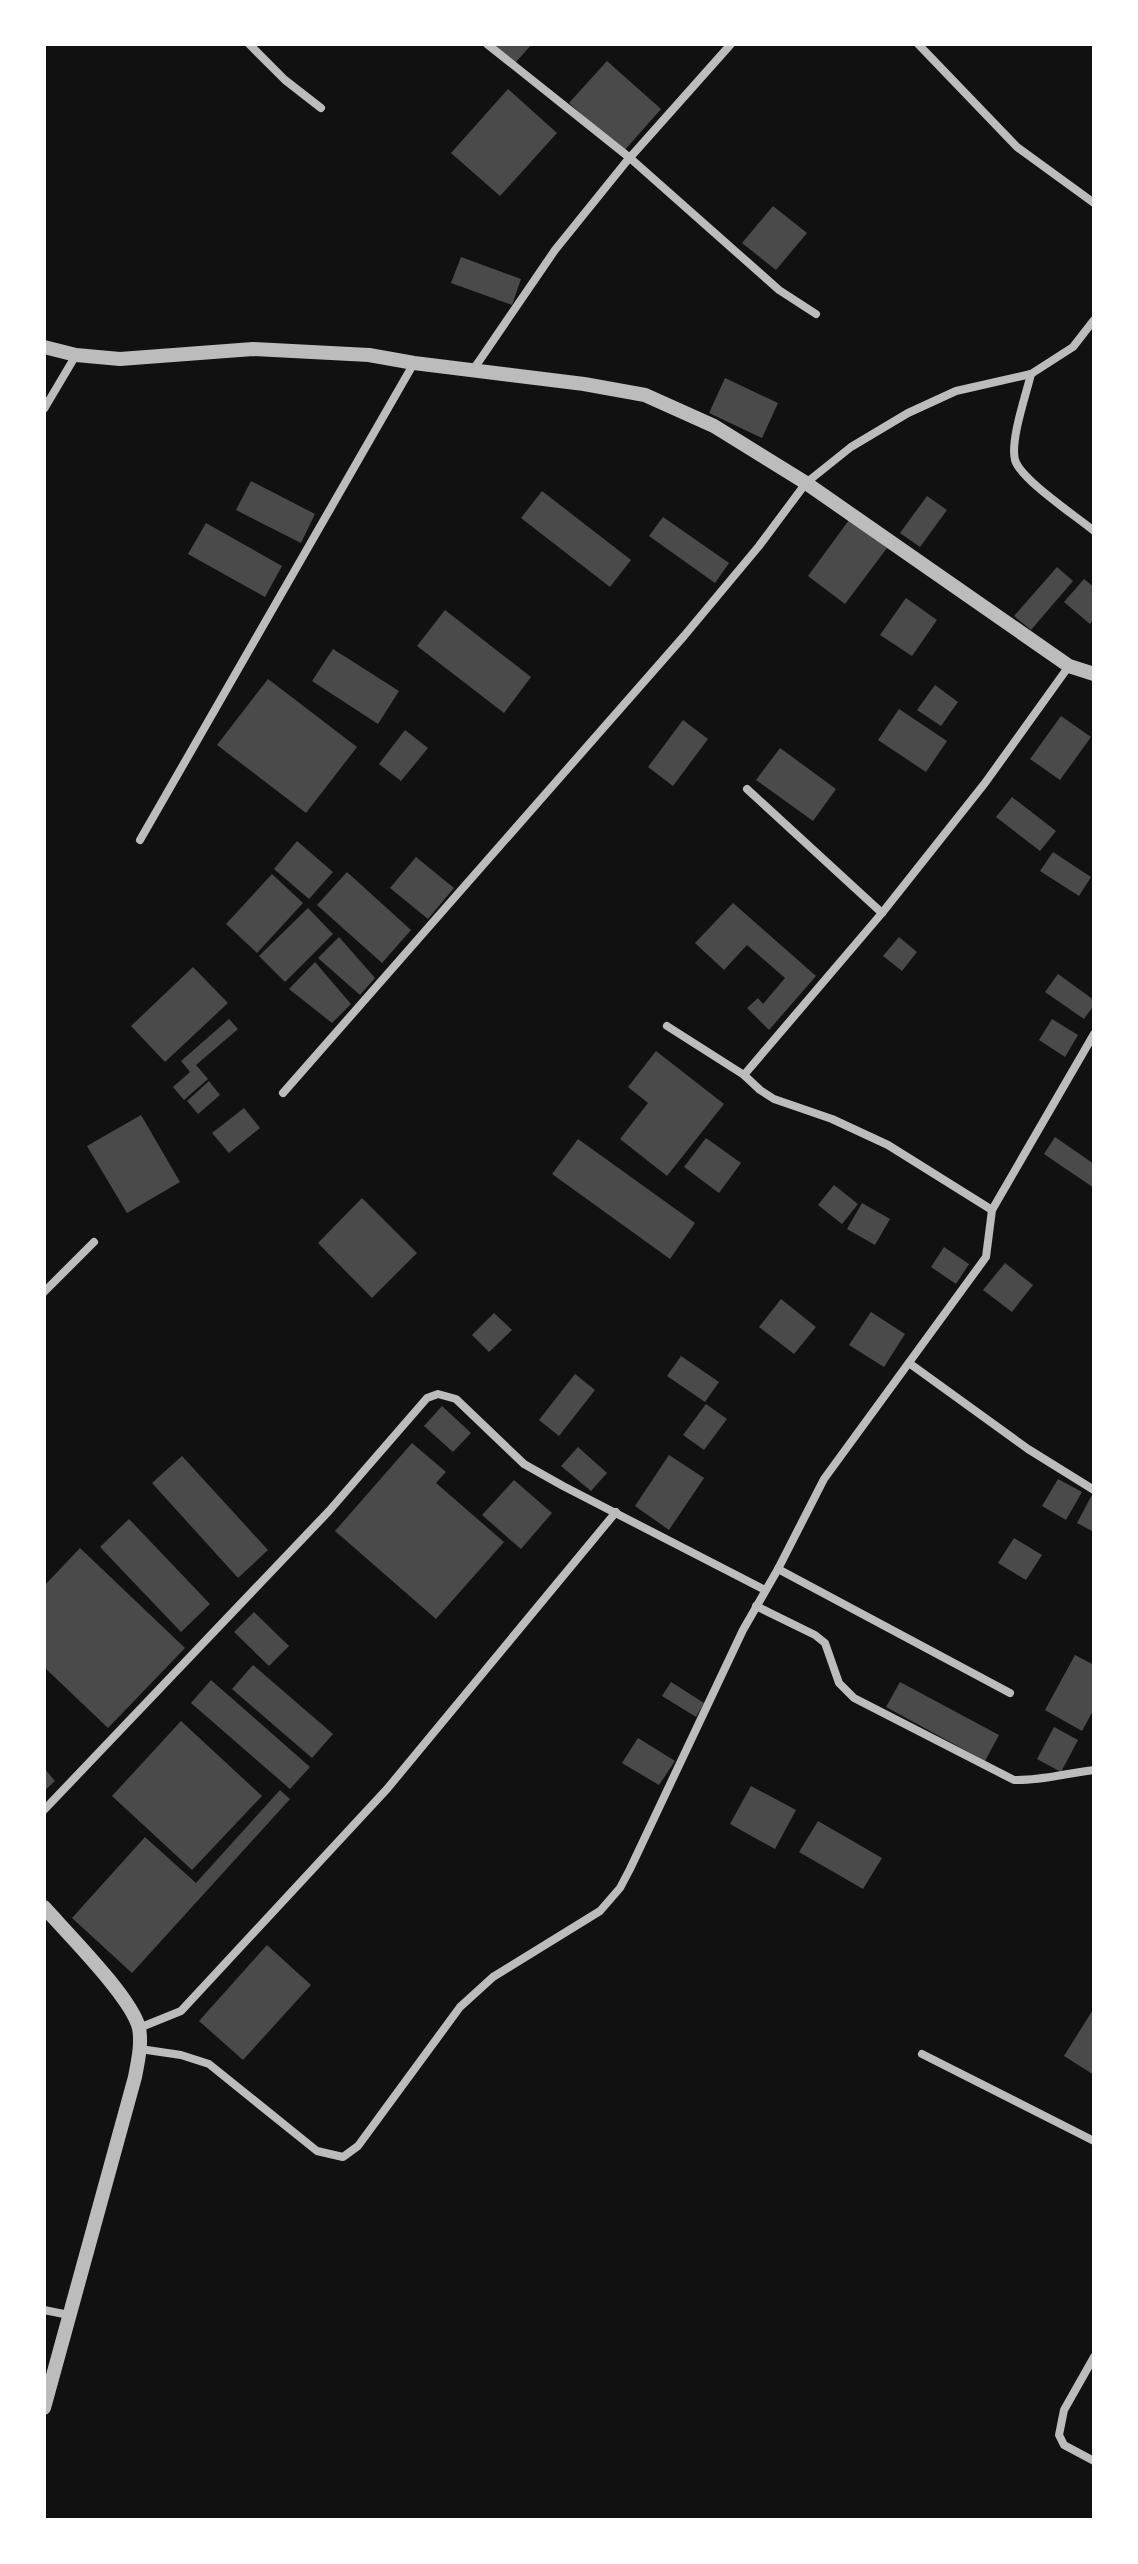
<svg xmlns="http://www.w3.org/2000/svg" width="1138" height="2564" font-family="Helvetica,sans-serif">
<rect width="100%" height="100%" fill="#111"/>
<!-- building -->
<g fill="#4a4a4a">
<polygon points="497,44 532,44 515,63 495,46"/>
<polygon points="607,61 661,109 623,152 569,103"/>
<polygon points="508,89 557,133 500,196 451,153"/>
<polygon points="773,206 807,233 776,270 742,243"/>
<polygon points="461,257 521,279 512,305 451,283"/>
<polygon points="725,378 778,403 762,438 709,413"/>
<polygon points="251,481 315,514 301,543 236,510"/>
<polygon points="542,491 631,560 610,587 521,518"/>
<polygon points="927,496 947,510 920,547 900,533"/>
<polygon points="663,517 729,563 715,583 649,536"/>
<polygon points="849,520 887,548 845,604 808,576"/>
<polygon points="206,523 282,566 265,597 188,554"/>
<polygon points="1057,567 1073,581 1031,630 1014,616"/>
<polygon points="1084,579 1094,587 1094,619 1090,624 1064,602"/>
<polygon points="906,598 937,620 912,656 880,635"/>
<polygon points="445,610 531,677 504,713 417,646"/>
<polygon points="333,649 399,691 378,724 312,681"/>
<polygon points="268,679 357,747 306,813 217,745"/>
<polygon points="935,685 958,702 941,726 917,710"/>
<polygon points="899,709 947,741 926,772 878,740"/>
<polygon points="1061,716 1091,737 1060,780 1030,759"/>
<polygon points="683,720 708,739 673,786 648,767"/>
<polygon points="405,730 428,748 401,781 379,764"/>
<polygon points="780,748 836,789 813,821 756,780"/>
<polygon points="1012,797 1056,831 1040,851 996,817"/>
<polygon points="297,841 333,872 309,899 274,869"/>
<polygon points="1053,852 1091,877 1079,896 1040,871"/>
<polygon points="416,857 454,888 428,919 390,888"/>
<polygon points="347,872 411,930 382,963 317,905"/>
<polygon points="272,874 303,903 257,953 226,924"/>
<polygon points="733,903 816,976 769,1030 747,1008 758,998 763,1004 785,978 747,945 724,970 695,943"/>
<polygon points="308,908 333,934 285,982 259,956"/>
<polygon points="339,937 375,978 360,995 318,958"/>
<polygon points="899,937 917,952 902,971 883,956"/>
<polygon points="315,962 351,1004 332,1023 289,989"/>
<polygon points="193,967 228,1003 165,1062 131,1026"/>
<polygon points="1058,974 1094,1000 1094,1005 1084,1019 1045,992"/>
<polygon points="229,1019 238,1029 196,1065 208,1079 184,1100 173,1087 190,1072 181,1061"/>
<polygon points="1052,1019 1078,1035 1065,1057 1039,1040"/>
<polygon points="656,1051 724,1104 667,1176 620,1139 648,1103 628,1087"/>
<polygon points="209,1081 220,1095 198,1114 187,1101"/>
<polygon points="244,1108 260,1128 229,1153 212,1133"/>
<polygon points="141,1115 180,1182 127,1213 87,1146"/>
<polygon points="1055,1137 1094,1164 1094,1188 1044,1154"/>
<polygon points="706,1138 741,1163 719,1193 684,1167"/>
<polygon points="578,1139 695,1223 670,1259 552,1174"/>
<polygon points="834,1185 858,1204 842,1224 818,1205"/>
<polygon points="362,1198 417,1253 372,1298 318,1243"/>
<polygon points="862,1203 890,1219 875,1245 847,1229"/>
<polygon points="944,1247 969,1264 956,1284 931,1267"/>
<polygon points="1005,1263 1033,1285 1012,1312 983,1290"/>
<polygon points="781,1299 816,1327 794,1354 759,1327"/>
<polygon points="871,1312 905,1334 884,1367 849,1345"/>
<polygon points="494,1313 512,1330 489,1352 472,1335"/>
<polygon points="681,1356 719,1382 705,1402 667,1376"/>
<polygon points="575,1374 595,1390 559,1436 539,1420"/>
<polygon points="706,1404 727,1419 704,1450 683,1435"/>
<polygon points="442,1406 471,1433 453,1452 424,1426"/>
<polygon points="412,1443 446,1472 436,1483 504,1542 436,1619 335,1531"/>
<polygon points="578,1447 607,1473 591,1491 561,1466"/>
<polygon points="669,1455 704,1478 669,1530 635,1506"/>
<polygon points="182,1456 268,1550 238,1578 152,1483"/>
<polygon points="1058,1479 1082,1492 1066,1520 1042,1506"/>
<polygon points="514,1480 552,1513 521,1549 482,1515"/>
<polygon points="1094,1491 1094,1532 1077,1523"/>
<polygon points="129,1519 210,1604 181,1632 100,1547"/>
<polygon points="1014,1538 1042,1555 1026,1580 998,1563"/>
<polygon points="80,1548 185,1648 108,1728 44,1667 44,1586"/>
<polygon points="254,1612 289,1646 269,1666 234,1632"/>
<polygon points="1075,1655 1094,1665 1094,1709 1082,1731 1045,1710"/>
<polygon points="253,1665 333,1734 312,1758 232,1689"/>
<polygon points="211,1680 310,1767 290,1789 191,1703"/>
<polygon points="671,1682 704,1703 696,1717 662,1696"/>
<polygon points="900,1682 999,1735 985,1761 886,1707"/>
<polygon points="181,1721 262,1796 192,1870 112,1796"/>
<polygon points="1054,1727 1078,1740 1061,1772 1037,1759"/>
<polygon points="638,1738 675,1761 659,1785 622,1763"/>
<polygon points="44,1768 55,1781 44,1791"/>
<polygon points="751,1786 796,1810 775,1849 730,1824"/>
<polygon points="280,1790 290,1799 132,1973 72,1918 145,1837 196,1883"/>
<polygon points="818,1821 882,1858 863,1889 799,1852"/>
<polygon points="267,1945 311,1985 243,2060 199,2021"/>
<polygon points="1094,2008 1094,2075 1064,2056"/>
</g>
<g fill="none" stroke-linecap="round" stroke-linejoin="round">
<!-- minor -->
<g stroke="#bcbcbc" stroke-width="8">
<polyline points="249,44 285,80 321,108"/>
<polyline points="487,44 630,158 779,290 816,314"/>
<polyline points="918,44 1017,147 1094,203"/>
<polyline points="473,370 555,250 626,162 731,44"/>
<path d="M1031,374C1026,395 1010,440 1015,460C1021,480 1076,516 1094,531"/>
<polyline points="44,409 76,355"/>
<polyline points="747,789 882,913"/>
<polyline points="140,840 414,363"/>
<polyline points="667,1026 744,1075 760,1090 774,1099 832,1119 888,1145 992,1210"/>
<polyline points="744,1075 882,913 985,783 1069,666"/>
<polyline points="283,1093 684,636 759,546 806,483 851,447 908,413 956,391 1031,374 1073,347 1094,320"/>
<polyline points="44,1292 94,1242"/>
<polyline points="909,1363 1028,1449 1094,1490"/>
<polyline points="778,1569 1010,1693"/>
<path d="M756,1606L815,1635L825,1643L839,1683L854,1698L1014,1780C1041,1781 1067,1773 1094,1770"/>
<polyline points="44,1810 329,1511 427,1398 438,1394 456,1399 524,1464 563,1486 765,1590"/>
<polyline points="139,2028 181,2011 387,1789 616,1512"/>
<polyline points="140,2049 181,2055 209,2064 317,2151 343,2157 358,2146 460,2007 493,1977 600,1911 620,1888 630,1869 743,1630 778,1569 824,1479 986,1257 992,1210 1094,1034"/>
<polyline points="922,2054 1094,2141"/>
<polyline points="44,2310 69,2315"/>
<polyline points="1094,2357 1064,2410 1059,2435 1064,2445 1094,2461"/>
</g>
<!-- tertiary -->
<g stroke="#bcbcbc" stroke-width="14">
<polyline points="44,347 76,355 120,359 253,349 369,355 414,363 584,384 645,395 714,426 806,483 1069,666 1094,674"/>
<path d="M44,1907C67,1933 132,1998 139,2028C142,2044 138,2061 135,2077L44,2408"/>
</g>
</g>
<!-- border -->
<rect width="1138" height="2564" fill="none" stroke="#ffffff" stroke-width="92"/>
</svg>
